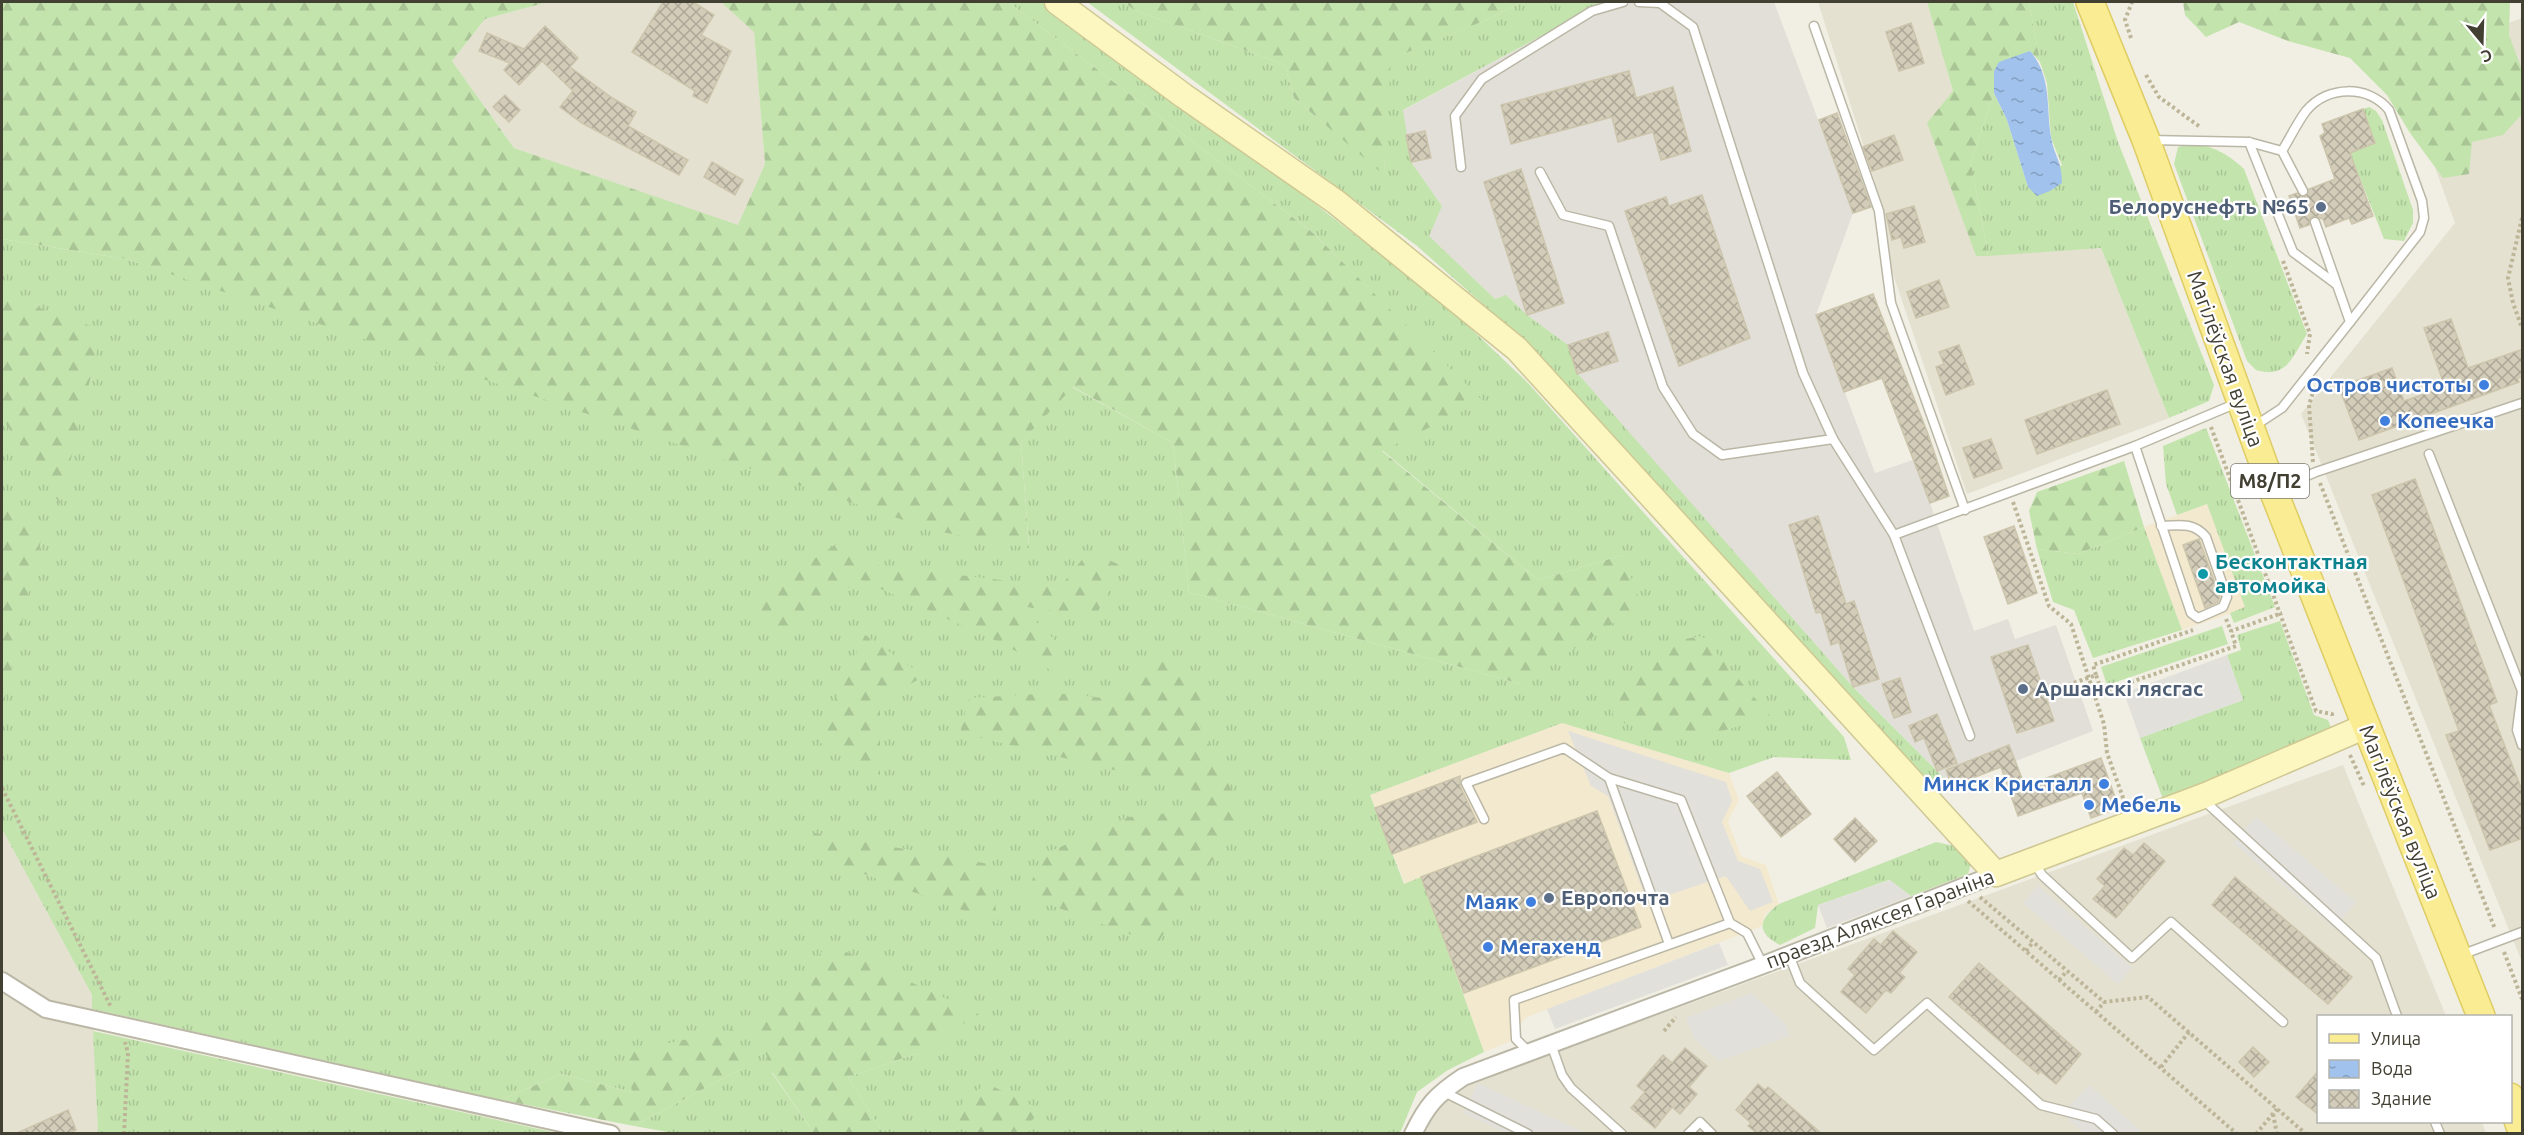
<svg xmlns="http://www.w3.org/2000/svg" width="2524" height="1135" font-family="Ubuntu,sans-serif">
<defs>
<pattern id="grass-tufts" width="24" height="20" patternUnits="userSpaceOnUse" patternTransform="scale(1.5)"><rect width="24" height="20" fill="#c3e4ad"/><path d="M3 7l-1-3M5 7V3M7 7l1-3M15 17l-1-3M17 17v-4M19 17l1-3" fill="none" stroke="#a9c595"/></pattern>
<pattern id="forest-firs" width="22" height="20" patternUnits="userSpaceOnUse" patternTransform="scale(1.5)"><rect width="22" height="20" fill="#c3e4ad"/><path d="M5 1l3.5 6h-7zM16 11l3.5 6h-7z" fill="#a9c595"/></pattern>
<pattern id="water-ripples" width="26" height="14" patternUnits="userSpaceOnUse" patternTransform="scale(1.5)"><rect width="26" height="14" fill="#a0c2ec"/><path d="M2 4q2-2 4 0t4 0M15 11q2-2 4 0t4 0" fill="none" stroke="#849fc0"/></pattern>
<pattern id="building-cross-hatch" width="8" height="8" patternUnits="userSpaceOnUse" patternTransform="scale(1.5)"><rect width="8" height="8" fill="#d2ccb9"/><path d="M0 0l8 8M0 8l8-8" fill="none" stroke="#aca797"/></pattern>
</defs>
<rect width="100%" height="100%" fill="#f1efe3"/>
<!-- residential -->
<g fill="#e4e1d1">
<polygon points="548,2 721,2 754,31 765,164 738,226 514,148 452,61 485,19"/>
<polygon points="1818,2 1927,2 1953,91 1976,256 2101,248 2169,418 1967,494 1892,271 1885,214"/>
<polygon points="2522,18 2522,962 2301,414 2455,223 2398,64"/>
<polygon points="2343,765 2446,1016 2318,1016 2318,1122 2482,1122 2486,1133 1424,1134 1437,1106 1466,1085"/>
<polygon points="2,829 92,995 98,1133 2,1133"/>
</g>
<!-- commercial -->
<g fill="#f3e9ce">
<polygon points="2207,504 2246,608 2182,630 2144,527"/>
<polygon points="1562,723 1729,773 1739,800 1728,821 1741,856 1766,865 1779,904 1765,914 1762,926 1525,1018 1520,1026 1521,1037 1484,1052 1421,878 1405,884 1370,795"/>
</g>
<!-- industrial -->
<polygon fill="#e2dfd8" points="1605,2 1774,2 1853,213 1816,315 1875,473 1933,453 1930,503 1974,631 2008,619 2015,639 2056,625 2093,731 1952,786 1853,687 1577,374 1568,345 1527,315 1506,295 1495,299 1428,236 1442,206 1411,162 1402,111"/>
<!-- grass -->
<g fill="url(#grass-tufts)">
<polygon points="1008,2 1043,2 1279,176 1447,306 1528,383 1844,737 1851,760 1774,757 1729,773 1562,723 1370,795 1404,884 1421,877 1484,1052 1448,1070 1417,1092 1400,1133 883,1133 848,1077 918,1053 772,1073 814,1133 679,1134 634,1126 741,1069 632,1092 561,1074 501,1100 92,1009 92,995 2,829 2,239 126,259 1029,547 1021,442 1072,387 1173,443 1189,592 1521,684 1623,555 1538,580 1382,450 1482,401 1312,232"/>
<polygon points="1087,2 1124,2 1134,10 1285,65 1294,98 1384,174 1390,59 1486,20 1522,2 1605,2 1403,110 1411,162 1442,206 1429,236 1495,299 1506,295 1527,315 1568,345 1578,374 1853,687 1952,786 1941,794 1510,328 1417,246"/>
<polygon points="2029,2 2073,2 2118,142 2214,385 2209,401 2169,418 2101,248 1988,256 1971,162 1994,93 2007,120 2028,187 2062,165 2051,138 2047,83 2040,62"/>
<polygon points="2369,107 2376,111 2382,120 2413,210 2413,223 2404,241 2384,239 2350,153 2375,143 2363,109"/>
<path d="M2192,143C2214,147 2227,153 2244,169L2307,334C2292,357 2287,379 2256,370L2247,361L2174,164L2178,147Z"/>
<polygon points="2206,428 2275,607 2234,623 2230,613 2245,607 2207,504 2177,515 2166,484 2163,446"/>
<polygon points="2144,527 2182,630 2093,658 2074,610 2053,602 2037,549 2078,554"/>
<polygon points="2280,621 2314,715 2328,720 2332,730 2164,802 2140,738 2243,700 2227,655 2241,650 2237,635"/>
<polygon points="2222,626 2228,644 2107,685 2101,667"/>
<path d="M1936,842L1959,847L1971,864L1968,874L1911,896L1889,880L1818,905L1815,928L1780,945C1756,933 1758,919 1779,904Z"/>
<polygon points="93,1031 557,1133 98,1133"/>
</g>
<!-- forest -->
<g fill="url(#forest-firs)">
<polygon points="2,2 548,2 485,19 452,61 514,148 738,225 765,164 754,32 721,2 1008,2 1312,232 1483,401 1382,451 1538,580 1623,555 1641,605 1521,684 1189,592 1173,443 1073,387 1021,442 1029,548 936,531 126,259 2,239"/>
<polygon points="1124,2 1522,2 1486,20 1391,59 1384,175 1294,98 1285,65 1134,10"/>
<polygon points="1927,2 2029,2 2040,62 2030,51 1994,71 1994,93 1971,162 1988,256 1976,256 1927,123 1953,91"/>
<polygon points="2183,2 2510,2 2509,35 2522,70 2522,114 2503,135 2472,142 2469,174 2443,178 2410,133 2387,95 2350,58 2288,41 2239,22 2206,37 2185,15"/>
<polygon points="2,295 102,330 60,504 2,418"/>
<polygon points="2124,461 2144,527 2078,554 2037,549 2029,511 2037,492"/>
<polygon points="2,489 41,540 2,711"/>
<polygon points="842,540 873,565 1060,587 1089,551 1122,566 1095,617 1020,606 1061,646 1056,673 999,642 861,580 773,635 749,603"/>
<polygon points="865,635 924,676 880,702 880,775 817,741"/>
<polygon points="1702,636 1771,717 1691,740 1612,720 1617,688 1685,639"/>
<polygon points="1157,659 1208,681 1199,724 1243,814 1157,944 1026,896 1042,855 1129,817 1199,810 1193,789 960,733 969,698 1055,693 1104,698"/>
<polygon points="814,833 989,864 998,923 812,855"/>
<polygon points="829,944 979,1014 918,1053 848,1077 883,1133 814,1133 772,1072 756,1024"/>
<polygon points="733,1029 741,1069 634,1126 501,1100 561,1074 632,1092 625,1053"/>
<polygon points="986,1083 1041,1110 1021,1133 977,1133 950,1115"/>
</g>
<!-- parking -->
<g fill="#e1e0db">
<polygon points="2227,655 2243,700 2140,738 2124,693"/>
<polygon points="1568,731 1726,782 1732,801 1722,822 1738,861 1760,869 1773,902 1750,911 1726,876 1647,902 1608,796 1591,786"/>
<polygon points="2256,817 2356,902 2334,928 2233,843"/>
<polygon points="1890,880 1911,896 1827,928 1818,905"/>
<polygon points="2038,886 2132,967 2118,984 2023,903"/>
<polygon points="1719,943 1728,965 1555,1029 1547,1009"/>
<polygon points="1751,993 1785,1023 1790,1036 1719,1061 1694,1038 1686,1018"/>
<polygon points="1478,1083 1585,1133 1506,1133 1463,1113"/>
<polygon points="2089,1085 2143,1133 2084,1133 2062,1114"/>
</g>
<!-- water -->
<path fill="url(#water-ripples)" d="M2030,51C2052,76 2046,106 2051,137C2054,156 2062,160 2062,183L2050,191L2037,196L2028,187L2007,120L1994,93V71L1999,62Z"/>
<!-- building -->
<g fill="url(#building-cross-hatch)" stroke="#ccc5ac" stroke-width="1.5">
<polygon points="663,2 693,2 714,15 701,35 731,51 707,103 693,96 695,91 632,52"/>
<polygon points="1911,23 1924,63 1899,71 1886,32"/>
<polygon points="545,26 578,58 570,67 611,97 636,112 628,126 688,160 679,175 582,123 560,107 573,91 542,61 519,85 504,70 510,63 479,51 487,33 524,49"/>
<polygon points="1629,71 1636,98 1673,87 1691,151 1661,160 1653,132 1618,142 1612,117 1511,144 1501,105"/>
<polygon points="505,95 520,110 509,122 493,107"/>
<polygon points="2363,109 2375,143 2350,153 2373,216 2352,224 2349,218 2326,227 2323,219 2313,216 2310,218 2309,225 2300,228 2289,196 2297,193 2305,197 2309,189 2335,179 2320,136 2325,133 2322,124"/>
<polygon points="1837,113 1871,207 1853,213 1819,120"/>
<polygon points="1425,131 1431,158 1411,162 1406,135"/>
<polygon points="1894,135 1903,160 1872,171 1863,147"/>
<polygon points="712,162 743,180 735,195 704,177"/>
<polygon points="1521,169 1564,303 1527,315 1484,182"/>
<polygon points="1702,195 1750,338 1679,366 1625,211 1666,197 1669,206"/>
<polygon points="1914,206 1925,242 1904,248 1901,237 1892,240 1886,214"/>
<polygon points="1939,280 1949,307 1916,318 1907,292"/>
<polygon points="1873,294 1928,434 1949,496 1930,503 1882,378 1844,392 1816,315"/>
<polygon points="2451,319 2468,368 2523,349 2523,377 2517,378 2519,382 2359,440 2339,387 2392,368 2404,401 2445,387 2424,328"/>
<polygon points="1608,332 1618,361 1577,374 1568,345"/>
<polygon points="1959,345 1974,384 1946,395 1936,367 1944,364 1939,352"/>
<polygon points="2107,390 2120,424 2037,454 2025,420"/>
<polygon points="1991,439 2002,468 1974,478 1963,448"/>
<polygon points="2415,479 2497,702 2489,705 2523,793 2523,838 2490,850 2446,735 2459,731 2372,495"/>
<polygon points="1818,516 1846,604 1854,601 1879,679 1853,687 1839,642 1831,645 1821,612 1816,613 1789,525"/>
<polygon points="2014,526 2037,593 2008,604 1984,537"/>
<polygon points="2199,539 2220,597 2218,602 2205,608 2183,545"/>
<polygon points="2028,645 2054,721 2017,733 1991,657"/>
<polygon points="1900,678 1911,712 1894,718 1882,684"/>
<polygon points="1937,714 1957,763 1937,771 1924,738 1915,742 1909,726"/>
<polygon points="2009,745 2025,786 2101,758 2119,808 2091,818 2082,793 2018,816 2001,767 1952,786 1946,770"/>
<polygon points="1777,772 1811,814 1781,837 1747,796"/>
<polygon points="1460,776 1460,786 1477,822 1392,854 1375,808"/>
<polygon points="1597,811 1641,927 1464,993 1421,877"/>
<polygon points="1855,818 1877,841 1855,862 1834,839"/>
<polygon points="2144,843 2165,861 2116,918 2093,899 2105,886 2097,879 2124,848 2133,855"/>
<polygon points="2235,877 2352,977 2328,1004 2212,905"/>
<polygon points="1893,931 1917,952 1899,973 1905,977 1891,993 1886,990 1866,1013 1841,992 1855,975 1848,969 1874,939 1881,945"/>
<polygon points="1979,963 2081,1054 2056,1084 2040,1071 2038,1074 1949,997"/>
<polygon points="2253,1047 2269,1062 2254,1077 2239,1062"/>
<polygon points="1685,1048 1707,1066 1689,1087 1697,1094 1680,1114 1672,1107 1655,1128 1631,1108 1645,1092 1637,1086 1663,1055 1672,1063"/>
<polygon points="2319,1070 2319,1115 2296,1097"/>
<polygon points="1758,1084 1765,1090 1768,1087 1822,1134 1758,1134 1748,1126 1751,1123 1736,1110"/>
<polygon points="68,1110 76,1130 68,1134 15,1134"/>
</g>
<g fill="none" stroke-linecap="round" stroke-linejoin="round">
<!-- lane casing -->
<g stroke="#bbb7a6" stroke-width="11">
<g id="lane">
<polyline points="1639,2 1660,3 1693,27 1803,373 1833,439 1894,535 2135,446 2237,403"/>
<polyline points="1814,26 1879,211 1891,303 1965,510"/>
<polyline points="2149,140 2249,142 2282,151 2303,191"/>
<polyline points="2249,142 2293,252 2336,284"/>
<path d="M2282,151C2290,138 2297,123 2306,111C2328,85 2368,85 2389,110L2422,201L2424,218L2420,232L2350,322"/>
<polyline points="1461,167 1455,116 1482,79 1592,11 1623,2"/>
<polyline points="1540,172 1563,215 1609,226 1663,387 1693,434 1722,455 1833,439"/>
<polyline points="2253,427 2282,408 2350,322 2315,222"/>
<path d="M2135,446L2191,613L2198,618L2223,607L2227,597L2206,537C2194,522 2179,525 2161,526"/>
<polyline points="2429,454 2522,691 2517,730 2522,745"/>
<polyline points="2276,489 2316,472 2522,403"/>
<polyline points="1894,535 1970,736"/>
<polyline points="1609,778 1669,944"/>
<polyline points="2207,798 2210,806 2376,958 2397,1016"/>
<polyline points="1484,819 1466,783 1564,748 1609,778 1681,800 1730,923 1747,933 1763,965"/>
<polyline points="2033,861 2042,875 2132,958 2171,922 2283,1022"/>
<polyline points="1789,955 1800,983 1874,1050 1927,1003 2041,1105 2096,1119 2113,1134"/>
<polyline points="2461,955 2522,932"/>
<polyline points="1551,1044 1562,1075 1571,1088 1622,1134"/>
<polyline points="1529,1052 1516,1039 1514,1000 1730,923"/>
<polyline points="1442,1091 1528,1134"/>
<polyline points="2435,1122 2440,1134"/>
<polyline points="1688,1134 1700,1122 1712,1134"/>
</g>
</g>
<!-- street casing -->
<g stroke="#bbb7a6" stroke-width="20">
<g id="street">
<polyline points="2,981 46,1009 611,1134"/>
<path d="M1413,1134C1427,1105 1436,1095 1463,1077L1763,965L1996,874"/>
</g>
</g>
<!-- secondary casing -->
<g stroke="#cfc894" stroke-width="27">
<polyline id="secondary" points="1057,2 1184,96 1336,202 1517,349 1996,874 2206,795 2366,726"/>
</g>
<!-- primary casing -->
<g stroke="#decc64" stroke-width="30">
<g id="primary">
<polyline points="2090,2 2146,140 2273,490 2481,1016"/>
<polyline points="2510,1097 2522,1132"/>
</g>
</g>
<!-- path -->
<g stroke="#bdb598" stroke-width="4" stroke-dasharray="3 3" stroke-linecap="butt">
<polyline points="2131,38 2125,20 2132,2"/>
<polyline points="2146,75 2159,97 2200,127"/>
<polyline points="2522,218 2508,278 2513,303 2522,328"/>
<polyline points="2283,261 2310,334 2307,354"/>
<polyline points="2211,427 2316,711 2332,714 2333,718"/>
<polyline points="2313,462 2309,405 2314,389"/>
<polyline points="2320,483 2495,929"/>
<polyline points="2013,502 2049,606 2071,624 2104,724 2107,753 2126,806"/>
<polyline points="2226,619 2231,631"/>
<polyline points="2096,675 2093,665 2193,630"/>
<polyline points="2057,689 2096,675 2102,692 2236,646 2231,631 2282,613"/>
<polyline points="2350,755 2364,786"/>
<polyline points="2,788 111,1007"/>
<polyline points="1980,897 2104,1002 2148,997 2306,1134"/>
<polyline points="1968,901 2237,1134"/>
<polyline points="2026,951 2033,942"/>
<polyline points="2504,952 2522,999"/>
<polyline points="2059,980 2067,971"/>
<polyline points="2096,1012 2104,1002"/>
<polyline points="1664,1031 1676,1017"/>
<polyline points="2161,1067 2189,1032"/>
<polyline points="2273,1114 2277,1134"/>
<polyline points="124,1134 128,1053 125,1042"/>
<polyline points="2256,1134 2277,1109"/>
</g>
<!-- lane -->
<use href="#lane" stroke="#fff" stroke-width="8"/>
<!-- street -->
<use href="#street" stroke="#fff" stroke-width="16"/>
<!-- secondary -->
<use href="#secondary" stroke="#fcf7c1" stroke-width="24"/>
<!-- primary -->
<use href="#primary" stroke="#faec93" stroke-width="27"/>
</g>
<!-- markers -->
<g fill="#5c6f8a" stroke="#fff" stroke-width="2">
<circle cx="2321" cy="207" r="6"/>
<circle cx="2023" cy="689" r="6"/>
<circle cx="1549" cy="898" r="6"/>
</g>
<g fill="#3f7fe0" stroke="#fff" stroke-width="2">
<circle cx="2484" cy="385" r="6"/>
<circle cx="2385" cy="421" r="6"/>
<circle cx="2104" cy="784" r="6"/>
<circle cx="2089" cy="805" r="6"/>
<circle cx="1531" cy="902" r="6"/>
<circle cx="1488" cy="947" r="6"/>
</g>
<circle fill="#0f9aa8" stroke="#fff" stroke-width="2" cx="2203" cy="574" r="6"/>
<g text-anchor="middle" stroke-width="4.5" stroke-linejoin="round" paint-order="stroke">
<!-- shield labels -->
<rect fill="#fff" stroke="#7b7970" stroke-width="1.5" x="2231" y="464" width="78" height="34" rx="4.5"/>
<g font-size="20" font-weight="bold" fill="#423f33">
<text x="2270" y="488">М8/П2</text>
</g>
<!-- service labels -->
<g font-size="21" font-weight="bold" fill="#4e5e75" stroke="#fff" text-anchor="start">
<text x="2309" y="214" text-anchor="end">Белоруснефть №65</text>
<text x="2035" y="696">Аршанскі лясгас</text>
<text x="1561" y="905">Европочта</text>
</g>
<!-- street labels -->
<g font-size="21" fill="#423f33" stroke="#fff">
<text transform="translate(2225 359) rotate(70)" y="7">Магілёўская вуліца</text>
<text transform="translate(2400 812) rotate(68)" y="7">Магілёўская вуліца</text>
<text transform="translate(1880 919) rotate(-21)" y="7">праезд Аляксея Гараніна</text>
</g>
<!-- shop labels -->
<g font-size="21" font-weight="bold" fill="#366cbe" stroke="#fff" text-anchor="end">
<text x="2472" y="392">Остров чистоты</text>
<text x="2397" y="428" text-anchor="start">Копеечка</text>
<text x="2092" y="791">Минск Кристалл</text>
<text x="2101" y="812" text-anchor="start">Мебель</text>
<text x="1519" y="909">Маяк</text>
<text x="1500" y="954" text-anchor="start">Мегахенд</text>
</g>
<!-- culture labels -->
<g font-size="21" font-weight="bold" fill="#0d838f" stroke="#fff" text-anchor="start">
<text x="2215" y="569">Бесконтактная<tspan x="2215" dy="24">автомойка</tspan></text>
</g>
</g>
<!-- border -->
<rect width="2524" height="1135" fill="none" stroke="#423f33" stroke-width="6"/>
<!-- legend -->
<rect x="2317" y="1015" width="195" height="108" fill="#ffffff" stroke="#b3b2ad" stroke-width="1.5"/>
<rect x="2329" y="1034" width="30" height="9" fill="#faec93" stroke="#b3b2ad" stroke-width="1.5"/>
<text x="2371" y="1045" font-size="18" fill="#423f33">Улица</text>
<rect x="2329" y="1060" width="30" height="18" fill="url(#water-ripples)" stroke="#b3b2ad" stroke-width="1.5"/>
<text x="2371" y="1075" font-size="18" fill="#423f33">Вода</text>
<rect x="2329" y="1090" width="30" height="18" fill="url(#building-cross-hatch)" stroke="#b3b2ad" stroke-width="1.5"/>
<text x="2371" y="1105" font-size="18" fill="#423f33">Здание</text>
<!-- north arrow -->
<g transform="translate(2482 42) rotate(161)" stroke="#ffffff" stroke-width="4.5" paint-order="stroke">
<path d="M0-4.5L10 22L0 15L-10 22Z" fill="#423f33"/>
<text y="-9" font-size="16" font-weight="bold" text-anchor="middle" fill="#423f33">С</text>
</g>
</svg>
